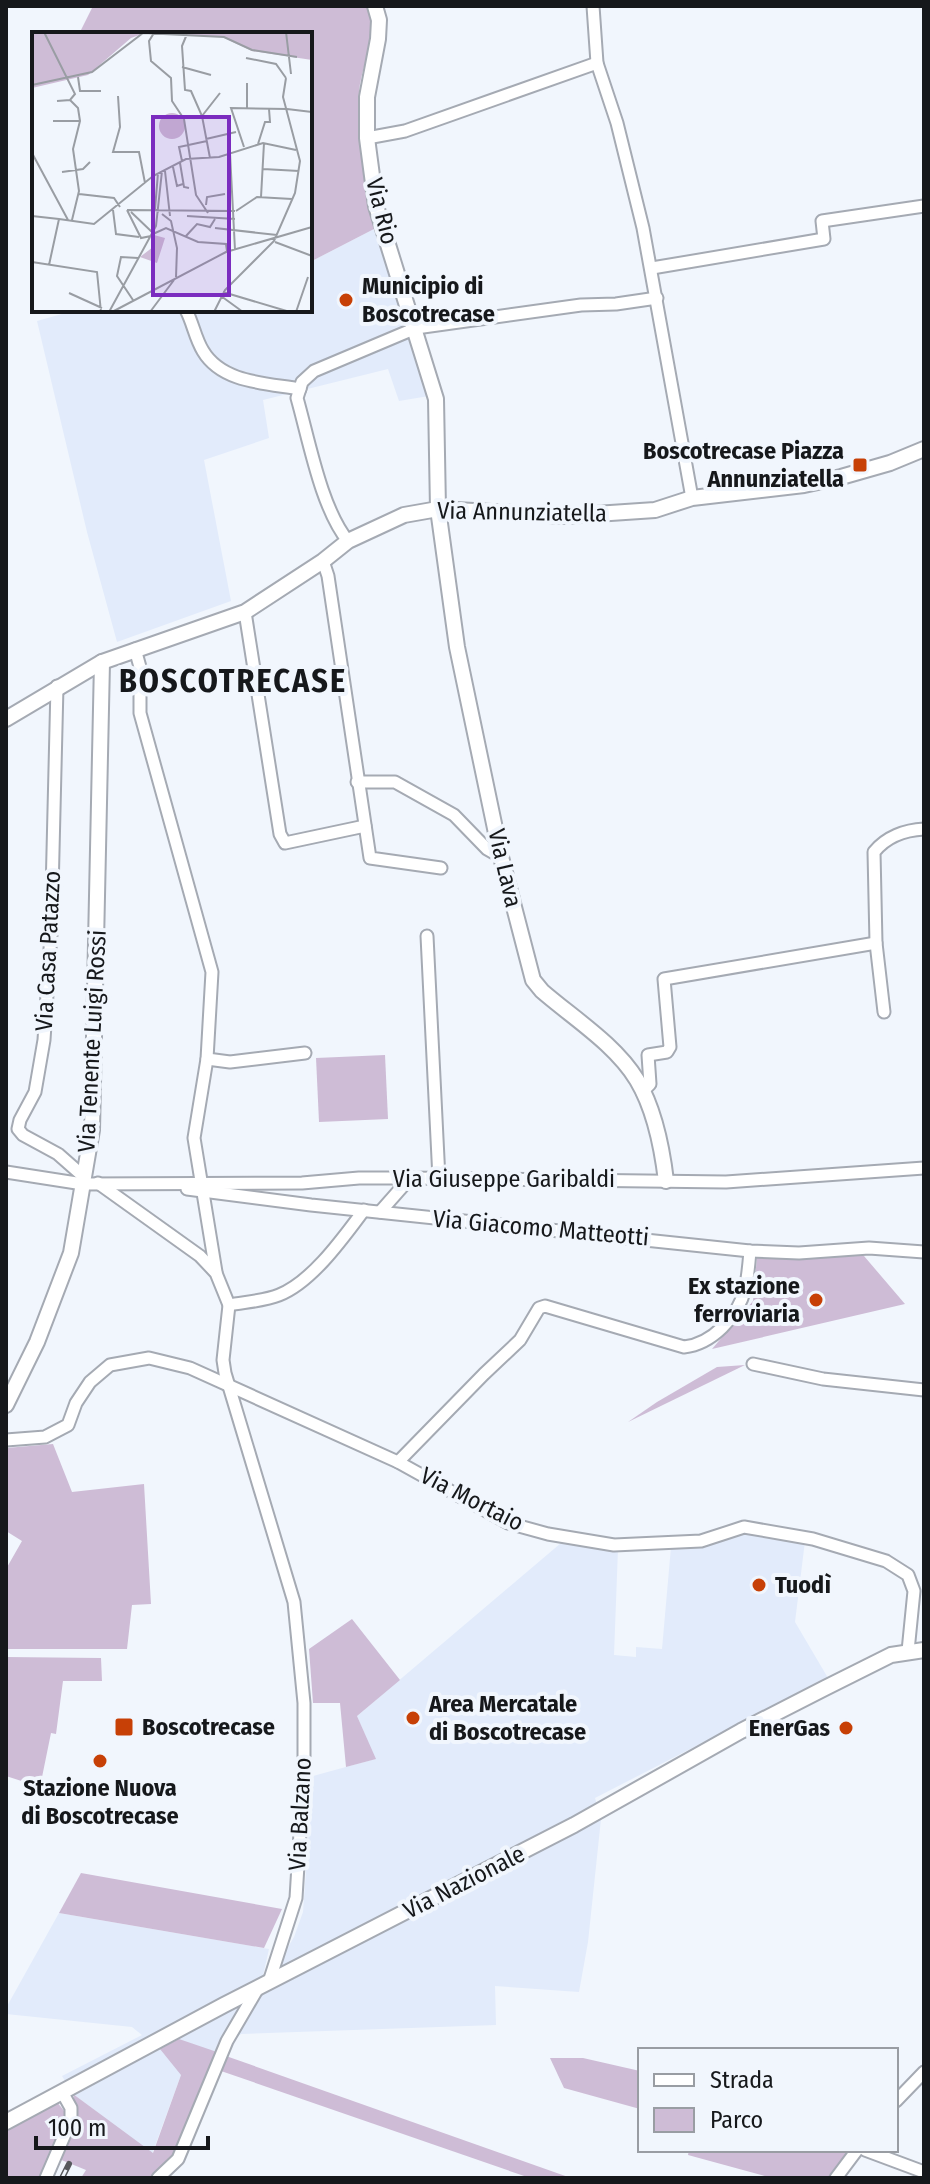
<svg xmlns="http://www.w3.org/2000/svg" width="930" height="2184" font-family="'Fira Sans Condensed',sans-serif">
<rect width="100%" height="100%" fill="#f1f6fd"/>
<!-- built -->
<g fill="#e2ebfb">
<polygon points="374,229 429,396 399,401 388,369 263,400 269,438 204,460 231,601 117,642 87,532 37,321 76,310 310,310 310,262"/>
<polygon points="744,1530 805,1541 795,1622 828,1678 595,1798 601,1819 588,1942 579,1992 495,1986 496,2025 241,2034 231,2042 226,2056 181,2075 152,2154 73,2094 62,2076 142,2035 132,2027 6,2014 6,2008 59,1913 269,1949 258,1998 294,1937 303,1912 313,1776 375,1759 357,1716 561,1543 618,1549 614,1655 636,1657 636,1647 662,1649 671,1547"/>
</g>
<!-- green -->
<g fill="#cebcd6">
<path d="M93,6H366C381,31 361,65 359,92C355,138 367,184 374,229L310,262V34H79Z"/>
<polygon points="385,1055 388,1119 319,1122 316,1058"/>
<polygon points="864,1256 905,1304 712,1349 753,1301 757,1257"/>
<polygon points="745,1365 628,1422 657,1402 717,1367"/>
<polygon points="53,1444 72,1492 144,1484 151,1604 132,1605 127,1649 6,1649 6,1569 22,1541 6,1531 6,1448"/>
<polygon points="352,1619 400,1680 357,1716 376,1759 346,1767 340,1703 313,1703 309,1649"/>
<polygon points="6,1657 101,1658 102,1681 63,1681 56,1734 51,1733 40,1787 6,1776"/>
<polygon points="81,1873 282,1909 264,1948 59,1913"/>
<polygon points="179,2039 217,2052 174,2158 151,2178 81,2178 86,2170 59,2159 78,2118 73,2094 153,2153 181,2075 160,2049"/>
<polygon points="226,2056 571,2178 530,2178 221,2071"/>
<polygon points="550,2058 583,2058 640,2071 640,2109 564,2088"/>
<polygon points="57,2102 65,2112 62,2129 40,2178 6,2178 6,2128"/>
<polygon points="689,2150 850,2150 829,2178 772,2178 688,2155"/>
</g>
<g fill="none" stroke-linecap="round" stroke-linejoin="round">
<!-- minor casing -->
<g stroke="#a5aab3" stroke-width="15">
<g id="minor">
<polyline points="593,6 597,63 617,123 643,228 692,498"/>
<polyline points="367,138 405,131 597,63"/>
<polyline points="652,268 824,239 822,221 924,206"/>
<path d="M186,310C193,323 195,338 203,351C222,383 266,383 300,389"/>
<path d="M348,541C321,508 309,440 297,398L302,382L314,371L416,328L581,305L616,304L657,298"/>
<polyline points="323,561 328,576 370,858 441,868"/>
<polyline points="245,612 280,834 285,843 365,826"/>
<polyline points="135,649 140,667 140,713 212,972 207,1059 194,1138 216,1272"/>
<polyline points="57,686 51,934 44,1040 35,1092 20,1120 18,1129 23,1135 58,1154 83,1176"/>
<polyline points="357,782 395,782 454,815 487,849 501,857"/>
<polyline points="427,936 439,1179"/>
<path d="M884,1012L876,943L874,852C886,837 905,830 924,829"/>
<polyline points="207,1059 230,1062 305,1053"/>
<polyline points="642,1092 650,1084 648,1055 667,1052 670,1047 664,979 876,943"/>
<polyline points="6,1172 83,1184 302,1183 359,1178 410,1178 726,1182 924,1168"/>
<polyline points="98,1183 200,1256 216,1273 229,1305 223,1360 225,1373 294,1602 304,1703 304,1767 296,1898 269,1982"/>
<polyline points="187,1189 311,1205 750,1251 799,1253 869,1248 924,1252"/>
<polyline points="380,1212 410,1178"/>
<path d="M229,1305C245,1302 264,1301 279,1295C312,1282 343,1238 364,1210"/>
<polyline points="753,1364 823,1379 924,1390"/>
<polyline points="6,1440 45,1437 68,1425 76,1403 90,1382 110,1365 149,1358 190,1368 398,1462 508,1523 548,1534 614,1545 701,1541 744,1527 813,1539 886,1561 908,1575 914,1591 908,1651"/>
<path d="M398,1462L484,1374L520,1340L539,1308L545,1306L684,1347C712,1344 738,1317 745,1289C748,1277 749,1263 750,1251"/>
<polyline points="896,2101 924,2072"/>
<polyline points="865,2150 924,2172"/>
<polyline points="46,2178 71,2120 71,2108 62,2092"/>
<polyline points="158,2178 178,2159 227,2041 258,1988"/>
<polyline points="836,2178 857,2150"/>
</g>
</g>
<!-- tertiary casing -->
<g stroke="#a5aab3" stroke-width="18">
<g id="tertiary">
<path d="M375,6L379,20L378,39L367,97V138L376,206L436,399L438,509L457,647L501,857L533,980L542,991C573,1018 615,1044 637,1080C655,1110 662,1147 666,1181"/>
<polyline points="6,719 102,662 245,612 323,561 348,541 404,515 438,509 566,516 655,510 692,498 804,485 841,477 890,463 924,449"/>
<polyline points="6,1405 37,1342 71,1253 92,1130 102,662"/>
<polyline points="6,2122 224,2005 574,1825 741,1731 825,1688 891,1655 924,1650"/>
</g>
</g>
<!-- minor -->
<use href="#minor" stroke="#fff" stroke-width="11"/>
<!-- tertiary -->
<use href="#tertiary" stroke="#fff" stroke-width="14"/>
<!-- rail casing -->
<g stroke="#56595d" stroke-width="6">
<polyline id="rail" points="62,2178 69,2164"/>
</g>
<!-- rail -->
<use href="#rail" stroke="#f1f6fd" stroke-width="3" stroke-dasharray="9" stroke-linecap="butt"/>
</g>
<!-- markers -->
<g fill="#c74006" stroke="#f1f6fd" stroke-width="3">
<circle cx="346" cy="300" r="8"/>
<rect x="852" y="457" width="16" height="16" rx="4"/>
<circle cx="816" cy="1300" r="8"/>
<circle cx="759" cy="1585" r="8"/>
<circle cx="413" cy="1718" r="8"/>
<rect x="114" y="1717" width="20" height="20" rx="4"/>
<circle cx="846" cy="1728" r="8"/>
<circle cx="100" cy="1761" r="8"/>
</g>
<g text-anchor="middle" stroke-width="8" stroke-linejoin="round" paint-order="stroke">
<!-- street labels -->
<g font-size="24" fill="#16181b" stroke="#f1f6fd">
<text transform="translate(382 211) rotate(76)" y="8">Via Rio</text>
<text transform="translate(522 512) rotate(1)" y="8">Via Annunziatella</text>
<text transform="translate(505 868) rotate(77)" y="8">Via Lava</text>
<text transform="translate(48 951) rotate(-87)" y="8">Via Casa Patazzo</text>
<text transform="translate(92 1041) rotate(-87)" y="8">Via Tenente Luigi Rossi</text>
<text x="504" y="1187">Via Giuseppe Garibaldi</text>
<text transform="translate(541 1228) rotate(5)" y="8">Via Giacomo Matteotti</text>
<text transform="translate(472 1499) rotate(27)" y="8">Via Mortaio</text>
<text transform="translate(300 1814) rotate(-87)" y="8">Via Balzano</text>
<text transform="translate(464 1882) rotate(-27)" y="8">Via Nazionale</text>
</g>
<!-- poi labels -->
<g font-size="24" font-weight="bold" fill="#16181b" stroke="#f1f6fd" text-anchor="start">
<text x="362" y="294">Municipio di<tspan x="362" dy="28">Boscotrecase</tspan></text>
<text x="844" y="459" text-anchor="end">Boscotrecase Piazza<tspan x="844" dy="28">Annunziatella</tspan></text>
<text x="800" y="1294" text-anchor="end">Ex stazione<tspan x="800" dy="28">ferroviaria</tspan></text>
<text x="775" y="1593">Tuodì</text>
<text x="429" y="1712">Area Mercatale<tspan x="429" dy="28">di Boscotrecase</tspan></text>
<text x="142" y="1735">Boscotrecase</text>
<text x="830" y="1736" text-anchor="end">EnerGas</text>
<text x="100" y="1796" text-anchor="middle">Stazione Nuova<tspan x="100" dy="28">di Boscotrecase</tspan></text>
</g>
<!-- district labels -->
<g font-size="32" font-weight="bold" letter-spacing="2" fill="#16181b" stroke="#f1f6fd">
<text x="233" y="692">BOSCOTRECASE</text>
</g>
</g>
<!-- overview -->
<g transform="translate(32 32)">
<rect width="280" height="280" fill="#f1f6fd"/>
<path d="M0,0H280V28L220,19L190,5L113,1L99,6L56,43L0,56ZM127 94a13 13 0 1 1 26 0a13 13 0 1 1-26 0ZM122,203L133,206L125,231L108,225L121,215Z" fill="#cebcd6"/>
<path fill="none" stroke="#999da3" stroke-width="2" d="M12,0L43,62L38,68L25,69M254,0L259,42M122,1L117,9L119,29L139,46L140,69L152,87L164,163L176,181M155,2L150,14L153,58L159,59L170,84L178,126M214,26L244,32L254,46M150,35L179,43M46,45L48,59H69M0,53L60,40L111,1L192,5L220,18L265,25M86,64L88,95L81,120H107L113,151M38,68L46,76L48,89L41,117L47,159L40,188M215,77V51M255,77L280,80M170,84L188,61M21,89H48M174,107L204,100M226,112L233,90H238L237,77M212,115L199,76L255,77M0,121L36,188M198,121L203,218M150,129L147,115L175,109M148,131L152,155L157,156M141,135L145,154L151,152M231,137L267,139M133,139L138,184M30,140L51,137L58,130M126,141L123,177L127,180M47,162L82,166L88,175M229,165L232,111M174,173L175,165L193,162M81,178L84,202L107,205M95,178L203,179M95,178L109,206L119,204M204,179L225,165L260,167M99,180L121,201M130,182L139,189L145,216L144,245M0,184L27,187M155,184L203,187M27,187L62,192L121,144L154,127L187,125L231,111L264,118M183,196L245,203M121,202L134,196L166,210L194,212L195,219M154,204L165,192L178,195L183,187M243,210L280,224M0,230L65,240L69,280M17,233L27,187M191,260L258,280M37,261L70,276M189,264L211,280M101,268L85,244L89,225L106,226M77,280L124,194L130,139M80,280L194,220L280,195M118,280L142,248M182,280L193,258L242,209L263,161L268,129L251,65L254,46M264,280L276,245"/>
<path fill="#7b2cbf" fill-opacity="0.15" stroke="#7b2cbf" stroke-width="4" d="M121,85H197V263H121Z"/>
<rect width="280" height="280" fill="none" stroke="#16181b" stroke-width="4"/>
</g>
<!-- border -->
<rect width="930" height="2184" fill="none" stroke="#16181b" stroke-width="16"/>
<!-- legend -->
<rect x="638" y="2048" width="260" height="104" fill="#f1f6fd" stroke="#999da3" stroke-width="2"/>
<rect x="654" y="2074" width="40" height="12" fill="#ffffff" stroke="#999da3" stroke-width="2"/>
<text x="710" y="2088" font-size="24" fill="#16181b">Strada</text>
<rect x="654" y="2108" width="40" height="24" fill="#cebcd6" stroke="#999da3" stroke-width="2"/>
<text x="710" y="2128" font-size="24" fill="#16181b">Parco</text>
<!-- scale -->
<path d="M36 2136v12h172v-12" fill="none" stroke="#16181b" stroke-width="4"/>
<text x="48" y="2136" font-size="24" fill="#16181b" stroke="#f1f6fd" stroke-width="6" paint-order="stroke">100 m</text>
</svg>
